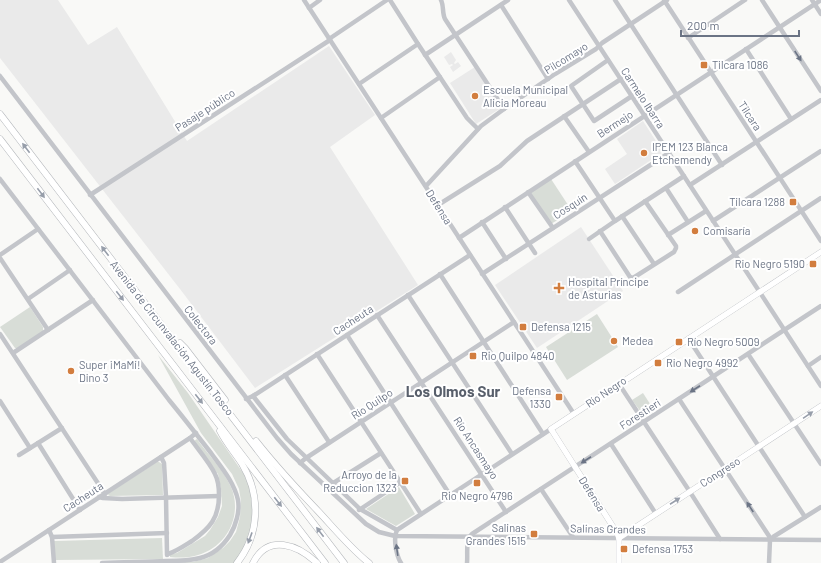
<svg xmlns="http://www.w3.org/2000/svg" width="821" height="563" font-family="Barlow,sans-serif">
<rect width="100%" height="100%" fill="#f9f9f7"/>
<!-- built -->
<g fill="#eaeaea">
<polygon points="0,0 58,0 88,45 117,27 187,141 329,46 375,115 330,147 418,285 255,388 180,289 0,58"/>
<polygon points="451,52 456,60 454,63 455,64 458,62 461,66 453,72 450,67 453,65 452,64 449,65 444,57"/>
<polygon points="475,67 501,108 476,124 450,83"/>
<polygon points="643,121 663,152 615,184 605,169 627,154 617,139"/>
<polygon points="581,227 623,291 537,348 495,285"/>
</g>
<!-- green -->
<g fill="#d8ddd7">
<polygon points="551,179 572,211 551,224 530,192"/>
<polygon points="30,307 43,327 43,332 17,348 15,348 0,327"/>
<polygon points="597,314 618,347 567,380 546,347"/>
<path d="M158,355L188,393L243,473C245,476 246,479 248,482C253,496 254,523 248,538C245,547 239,555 234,563H143L193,562L208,558L223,548L230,541L236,532L240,517L241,501L239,489L232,474L201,433Z"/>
<polygon points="643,393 654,410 644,416 632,400"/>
<path d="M197,439C207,453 224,471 231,487C243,515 227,547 198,555C189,558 179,558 170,557V554L177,553L205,536L210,530L218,517L222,506L221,489L218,474L194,441Z"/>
<polygon points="157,462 159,462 162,464 163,495 110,496 108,495 109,493"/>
<polygon points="399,487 415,514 396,526 366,509"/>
<polygon points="162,538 163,559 55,560 54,541"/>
</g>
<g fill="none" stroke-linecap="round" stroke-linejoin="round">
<!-- major casing -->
<g stroke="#b4b7bc" stroke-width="6">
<g id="major">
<polyline points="619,538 821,406"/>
<polyline points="619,563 619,538 617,533 551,429 821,252"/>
</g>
</g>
<!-- highway casing -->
<g stroke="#b4b7bb" stroke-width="7">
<g id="highway">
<polyline points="0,114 344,563"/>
<polyline points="0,139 325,563"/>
<polyline points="180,343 185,348 225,400"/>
<path d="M220,431C226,443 235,453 242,464C261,495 260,534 237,563"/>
<path d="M256,441C275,465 296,488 317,510C334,528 350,548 369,563"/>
<path d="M253,563C268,533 298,545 317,563"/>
</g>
</g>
<!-- minor -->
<g stroke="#c3c5ca" stroke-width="4.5">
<path d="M304,0C394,138 484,276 574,414"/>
<polyline points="390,0 418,44 467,118 478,129"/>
<path d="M441,0C444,6 442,13 445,19L504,109"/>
<polyline points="569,0 821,386"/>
<polyline points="615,0 722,165"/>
<polyline points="664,0 821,241"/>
<polyline points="762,0 821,91"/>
<polyline points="812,0 821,14"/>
<polyline points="501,5 548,79"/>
<polyline points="309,8 320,0"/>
<polyline points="688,38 745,0"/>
<polyline points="329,39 387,0"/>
<polyline points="746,49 791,119"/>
<polyline points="425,55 508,0"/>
<polyline points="608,60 571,86 594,121 632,96"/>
<polyline points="0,76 277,438 291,454 366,524 379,532 395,536 821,540"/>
<polyline points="359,84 418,44"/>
<polyline points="564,116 589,152"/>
<polyline points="381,118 440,77"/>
<polyline points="575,161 615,221"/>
<path d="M0,179L169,400C183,417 197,435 211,453C221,467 234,482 238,500C240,511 236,525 230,535C223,546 212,555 200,558C189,561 177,561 166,561C145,562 124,562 102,563"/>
<polyline points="690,185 821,100"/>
<polyline points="426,186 481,126 504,109 555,74 596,49 602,43 667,0"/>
<polyline points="666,188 688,222"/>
<polyline points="528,192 553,228"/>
<polyline points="90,195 330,40"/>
<polyline points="438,205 500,166 527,141 621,79"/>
<polyline points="505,207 535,253"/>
<polyline points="622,216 654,264"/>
<polyline points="713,221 821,151"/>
<polyline points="482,222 506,259"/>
<polyline points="600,231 630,277 633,278 674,252 676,248 676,246 645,201"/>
<polyline points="668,235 706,211"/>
<polyline points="459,238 821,0"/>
<polyline points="589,239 615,221 684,176"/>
<polyline points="0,255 38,229"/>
<polyline points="0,258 48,330"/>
<polyline points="440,274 543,434"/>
<polyline points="482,274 669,153"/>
<polyline points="678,292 821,198"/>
<polyline points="408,295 512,454"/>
<polyline points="28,299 70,270"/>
<polyline points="377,315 506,512"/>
<polyline points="0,334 105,494"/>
<polyline points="347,335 450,495"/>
<polyline points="688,338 805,517"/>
<polyline points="13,353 93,300"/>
<polyline points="317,354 421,514"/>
<polyline points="748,354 821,464"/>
<polyline points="808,366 821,357"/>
<polyline points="285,375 329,442"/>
<polyline points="619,384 690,492 720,539"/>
<polyline points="253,396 287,439 360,509 397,530"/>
<polyline points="246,399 253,396 470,255"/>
<polyline points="679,399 769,536 770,540 769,563"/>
<polyline points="0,401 30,448"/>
<polyline points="38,443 80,510"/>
<polyline points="611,444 656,514"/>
<polyline points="19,455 62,428"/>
<polyline points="161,457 164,463 166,497 167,555"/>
<polyline points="300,463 306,458 514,322"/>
<polyline points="327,487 381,453"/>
<polyline points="541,489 573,537"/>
<polyline points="99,497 103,498 122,499 219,496"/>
<polyline points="359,510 401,482"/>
<polyline points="49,530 52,537 54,563"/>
<polyline points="52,537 167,533"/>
<polyline points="770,540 773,537 821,507"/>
<path d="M168,554C177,551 184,546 192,541C210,528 219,518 219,495C219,488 218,480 215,474C210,463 197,448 190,438"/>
<polyline points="0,562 161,457 190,438 196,433"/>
<path d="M401,563C396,555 393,538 397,530L551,429"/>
<path d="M467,563C468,554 465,540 472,534L821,306"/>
</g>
<!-- major -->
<use href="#major" stroke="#fff" stroke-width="5.5"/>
<!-- highway -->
<use href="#highway" stroke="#fff" stroke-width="6"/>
</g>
<!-- one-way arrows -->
<defs><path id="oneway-solid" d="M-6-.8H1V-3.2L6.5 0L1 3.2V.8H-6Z"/></defs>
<g fill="#6b7485">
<use href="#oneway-solid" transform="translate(798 56) rotate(57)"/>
<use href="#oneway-solid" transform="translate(695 389) rotate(147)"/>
<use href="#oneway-solid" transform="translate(586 460) rotate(147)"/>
<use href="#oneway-solid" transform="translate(750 507) rotate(-123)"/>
<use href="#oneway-solid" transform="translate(397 550) rotate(-98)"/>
</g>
<g fill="#979eaa">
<use href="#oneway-solid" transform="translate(26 148) rotate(-127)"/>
<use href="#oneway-solid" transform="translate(41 193) rotate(53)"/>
<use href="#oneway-solid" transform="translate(105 251) rotate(-127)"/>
<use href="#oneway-solid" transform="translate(120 296) rotate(52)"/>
<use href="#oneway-solid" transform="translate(199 399) rotate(52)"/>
<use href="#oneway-solid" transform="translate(808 415) rotate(-34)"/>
<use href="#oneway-solid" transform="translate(675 501) rotate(-33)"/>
<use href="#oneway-solid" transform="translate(278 502) rotate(52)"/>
<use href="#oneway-solid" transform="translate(320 532) rotate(-127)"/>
<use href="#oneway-solid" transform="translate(250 538) rotate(110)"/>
</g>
<!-- markers -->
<g fill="#d27d3e" stroke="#fff" stroke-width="1.5">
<rect x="700" y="61" width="8" height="8" rx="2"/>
<circle cx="475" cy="96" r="4"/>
<circle cx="644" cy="153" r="4"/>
<rect x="789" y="198" width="8" height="8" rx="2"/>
<circle cx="695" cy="231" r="4"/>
<rect x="809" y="260" width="8" height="8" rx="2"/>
<path d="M557 282h4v4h4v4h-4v4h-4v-4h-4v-4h4z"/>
<rect x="519" y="323" width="8" height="8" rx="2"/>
<circle cx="614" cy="341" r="4"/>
<rect x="675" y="338" width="8" height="8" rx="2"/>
<rect x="469" y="352" width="8" height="8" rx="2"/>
<rect x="654" y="359" width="8" height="8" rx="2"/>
<circle cx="71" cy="371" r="4"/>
<rect x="555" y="393" width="8" height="8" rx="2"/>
<rect x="401" y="477" width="8" height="8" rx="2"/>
<rect x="473" y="479" width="8" height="8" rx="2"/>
<rect x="530" y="530" width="8" height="8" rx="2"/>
<rect x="620" y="545" width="8" height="8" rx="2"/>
</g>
<g text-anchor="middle" stroke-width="4" stroke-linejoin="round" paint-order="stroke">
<!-- street labels -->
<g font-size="11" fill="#6b7485" stroke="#fff">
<text transform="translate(566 58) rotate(-32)" y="4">Pilcomayo</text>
<text transform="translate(643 98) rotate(57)" y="4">Carmelo Ibarra</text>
<text transform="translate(205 110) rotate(-33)" y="4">Pasaje público</text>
<text transform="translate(750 116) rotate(57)" y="4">Tilcara</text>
<text transform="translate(615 124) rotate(-33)" y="4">Bermejo</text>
<text transform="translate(570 206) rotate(-33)" y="4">Cosquín</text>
<text transform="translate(439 207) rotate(58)" y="4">Defensa</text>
<text transform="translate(353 320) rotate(-33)" y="4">Cacheuta</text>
<text transform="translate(201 325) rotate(52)" y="4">Colectora</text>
<text transform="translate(172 338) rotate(52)" y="4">Avenida de Circunvalación Agustín Tosco</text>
<text transform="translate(606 392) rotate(-34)" y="4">Río Negro</text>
<text transform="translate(372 404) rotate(-33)" y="4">Río Quilpo</text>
<text transform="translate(640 414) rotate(-33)" y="4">Forestieri</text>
<text transform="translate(476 448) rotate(57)" y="4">Río Ancasmayo</text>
<text transform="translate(720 472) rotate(-33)" y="4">Congreso</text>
<text transform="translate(592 494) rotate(58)" y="4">Defensa</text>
<text transform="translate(83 497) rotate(-33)" y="4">Cacheuta</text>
<text transform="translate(608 529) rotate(1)" y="4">Salinas Grandes</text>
</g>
<!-- poi labels -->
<g font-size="11" fill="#6b7485" stroke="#fff" text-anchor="start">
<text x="712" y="69">Tilcara 1086</text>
<text x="483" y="94">Escuela Municipal<tspan x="483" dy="13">Alicia Moreau</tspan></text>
<text x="652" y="151">IPEM 123 Blanca<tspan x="652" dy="13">Etchemendy</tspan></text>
<text x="785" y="206" text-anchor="end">Tilcara 1288</text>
<text x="703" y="235">Comisaría</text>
<text x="805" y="268" text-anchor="end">Rio Negro 5190</text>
<text x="568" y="286">Hospital Príncipe<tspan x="568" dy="13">de Asturias</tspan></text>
<text x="531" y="331">Defensa 1215</text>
<text x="622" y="345">Medea</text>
<text x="687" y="346">Río Negro 5009</text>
<text x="481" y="360">Rio Quilpo 4840</text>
<text x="666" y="367">Rio Negro 4992</text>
<text x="79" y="369">Super ¡MaMi!<tspan x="79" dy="13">Dino 3</tspan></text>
<text x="551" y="395" text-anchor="end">Defensa<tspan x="551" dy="13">1330</tspan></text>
<text x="397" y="479" text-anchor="end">Arroyo de la<tspan x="397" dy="13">Reduccion 1323</tspan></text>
<text x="477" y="500" text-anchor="middle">Rio Negro 4796</text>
<text x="526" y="532" text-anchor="end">Salinas<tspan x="526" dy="13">Grandes 1515</tspan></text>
<text x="632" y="553">Defensa 1753</text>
</g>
<!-- district labels -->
<g font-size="15" font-weight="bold" fill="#585f6b" stroke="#fff">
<text x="453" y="397">Los Olmos Sur</text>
</g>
</g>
<!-- scale -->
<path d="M681 30v6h118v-6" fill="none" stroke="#6b7485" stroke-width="2"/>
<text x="687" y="30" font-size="12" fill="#6b7485" stroke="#ffffff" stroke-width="3" paint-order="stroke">200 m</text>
</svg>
